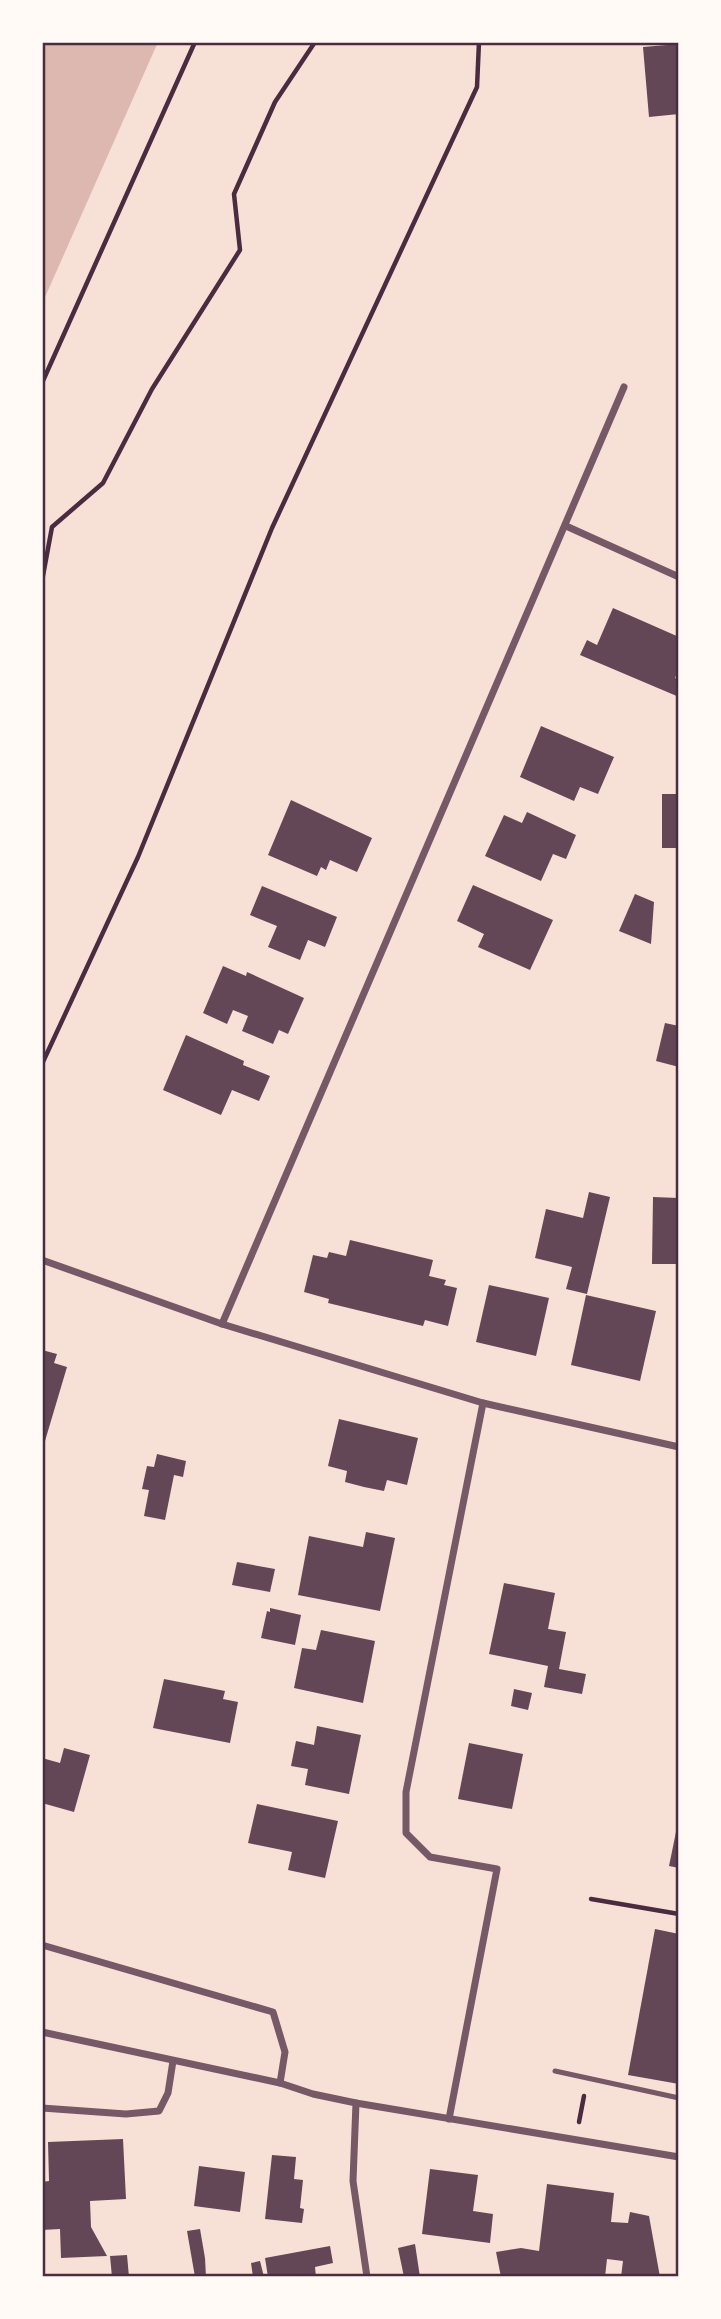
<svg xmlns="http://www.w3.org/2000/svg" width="721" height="2319" font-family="'Varela Round',sans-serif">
<rect width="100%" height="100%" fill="#f7e1d7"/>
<!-- water -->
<polygon fill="#dcb8b0" points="42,42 158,42 42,304"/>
<!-- building -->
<g fill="#644757">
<polygon points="679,44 679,114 649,117 643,47"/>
<polygon points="613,608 679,637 679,669 675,678 679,680 679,697 580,655 587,640 597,645"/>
<polygon points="541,726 614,757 598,794 580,787 574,801 520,777"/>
<rect x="662" y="794" width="17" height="54"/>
<polygon points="291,800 372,838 357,872 330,860 326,870 321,867 317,876 268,855"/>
<polygon points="527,812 576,835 566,859 553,854 541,881 485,856 504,815 522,823"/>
<polygon points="473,885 553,920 530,970 478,947 484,934 457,921"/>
<polygon points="262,886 337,917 325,947 308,940 300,960 268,947 277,926 250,915"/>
<polygon points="635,894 654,902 651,944 619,931"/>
<polygon points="223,966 246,976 247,972 304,998 288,1034 279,1030 273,1044 242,1031 248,1016 233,1010 227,1024 203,1013"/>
<polygon points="665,1023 679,1026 679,1067 656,1061"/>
<polygon points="186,1035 244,1061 243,1065 270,1076 259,1101 232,1090 221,1115 163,1090"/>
<polygon points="589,1192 610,1197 587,1294 566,1289 572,1267 535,1258 546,1209 583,1218"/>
<polygon points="653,1197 679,1198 679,1264 652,1264"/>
<polygon points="350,1240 433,1260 429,1276 446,1280 444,1285 457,1288 448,1326 425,1320 423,1326 328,1303 329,1299 304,1292 313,1255 327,1258 329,1252 346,1256"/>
<polygon points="489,1285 549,1298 536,1356 476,1342"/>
<polygon points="586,1295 656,1311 640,1381 571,1365"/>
<polygon points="42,1350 57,1354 54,1363 67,1367 45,1441 42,1440"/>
<polygon points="339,1419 418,1438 407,1485 387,1480 384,1491 364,1487 345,1482 347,1471 328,1466"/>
<polygon points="157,1454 186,1461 183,1477 174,1475 165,1520 144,1516 149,1490 142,1489 147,1466 154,1467"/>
<polygon points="366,1532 395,1538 380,1611 298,1595 309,1536 363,1547"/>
<polygon points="237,1562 275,1569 270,1592 232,1585"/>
<polygon points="504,1583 555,1593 548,1629 566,1632 559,1669 586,1674 582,1694 544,1687 548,1666 489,1654"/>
<polygon points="270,1608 301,1615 295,1645 261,1638 267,1611 270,1612"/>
<polygon points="321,1630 375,1641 363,1703 294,1688 302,1648 316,1650"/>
<polygon points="164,1679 225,1691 223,1699 238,1702 230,1743 153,1728"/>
<polygon points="514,1689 532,1693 528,1710 511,1706"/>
<polygon points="317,1726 361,1735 349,1794 305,1785 308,1769 291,1766 296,1741 314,1745"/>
<polygon points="469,1743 523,1754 512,1809 458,1799"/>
<polygon points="64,1748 90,1755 74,1812 42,1803 42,1758 60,1763"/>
<polygon points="257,1804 338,1821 325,1878 288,1870 292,1852 248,1843"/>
<polygon points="676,1832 679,1832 679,1868 669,1866"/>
<polygon points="655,1929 679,1934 679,2084 628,2075"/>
<polygon points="123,2139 126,2199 90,2201 91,2227 107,2256 61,2258 60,2229 42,2230 42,2182 49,2181 48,2142"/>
<polygon points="272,2155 296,2157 294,2179 303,2180 300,2208 304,2209 302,2223 265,2219"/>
<polygon points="199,2166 245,2172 240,2212 194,2206"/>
<polygon points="430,2169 478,2175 473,2211 493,2214 490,2243 422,2234"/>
<polygon points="547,2184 614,2193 611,2222 628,2223 630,2212 649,2216 660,2277 621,2277 623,2261 607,2259 605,2277 501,2277 496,2252 521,2248 539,2251"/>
<polygon points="200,2229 205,2258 206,2277 195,2277 187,2231"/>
<polygon points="415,2244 420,2277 404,2277 398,2248"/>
<polygon points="330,2246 333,2263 315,2267 316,2277 268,2277 265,2258"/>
<polygon points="127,2255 129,2277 112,2277 110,2256"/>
<polygon points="260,2261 264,2277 253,2277 251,2263"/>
</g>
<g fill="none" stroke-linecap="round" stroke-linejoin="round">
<!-- path -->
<g stroke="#4a2c40" stroke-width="4.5">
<polyline points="42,383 195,42"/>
<polyline points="42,581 52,527 103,483 152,389 240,250 234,194 275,102 315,42"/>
<polyline points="42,1064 138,857 272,528 477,87 479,42"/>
<polyline points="591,1899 679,1914"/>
<polyline points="579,2122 584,2096"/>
</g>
<!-- service -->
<polyline stroke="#755966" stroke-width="5" points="555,2071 679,2098"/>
<!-- minor -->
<g stroke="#755966" stroke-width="7">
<polyline points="566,526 679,577"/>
<polyline points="42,1260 222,1324 483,1403 679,1447"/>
<polyline points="222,1324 624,387"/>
<polyline points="42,1945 273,2012 285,2052 280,2083"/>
<polyline points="42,2032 280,2083 313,2094 356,2103 679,2157"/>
<polyline points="356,2103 353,2181 367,2277"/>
<polyline points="42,2108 126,2114 159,2111 168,2093 173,2061"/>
<polyline points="449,2119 497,1869 430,1857 406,1833 406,1792 483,1403"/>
</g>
</g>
<!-- border -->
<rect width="721" height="2319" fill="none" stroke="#fffaf5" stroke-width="88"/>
<rect x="44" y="44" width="633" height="2231" fill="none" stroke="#4a2c40" stroke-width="2.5"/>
</svg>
